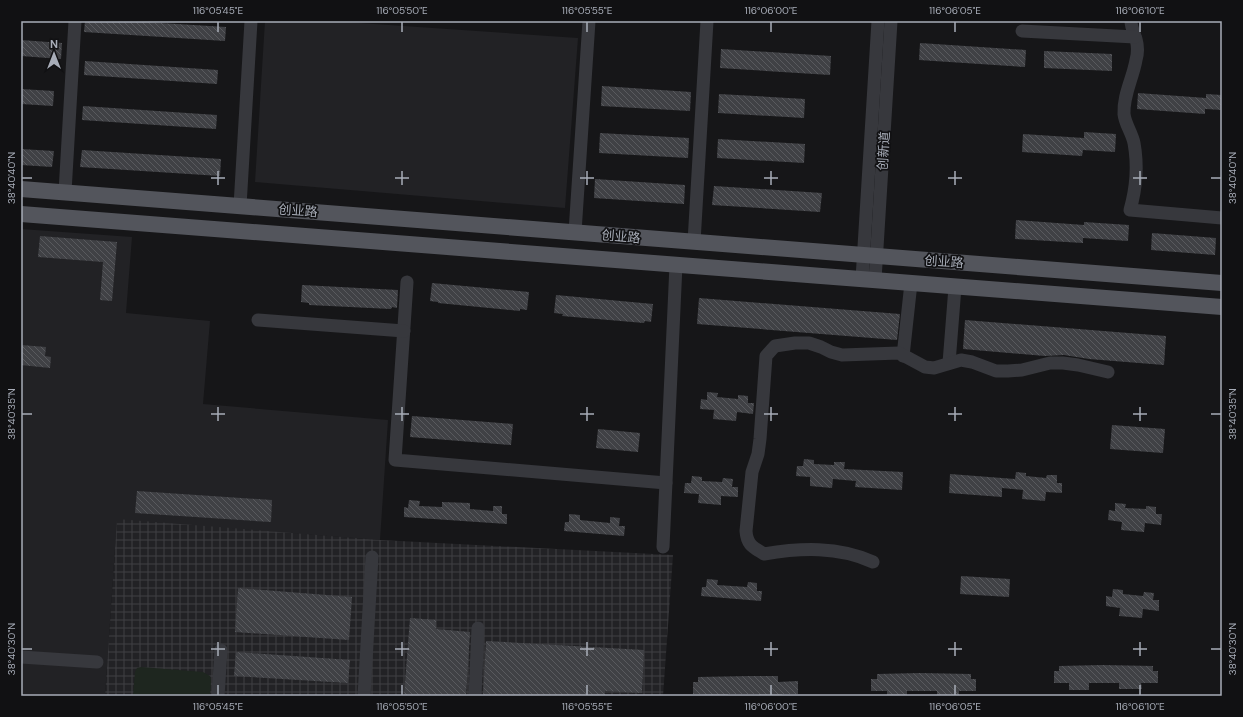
<svg xmlns="http://www.w3.org/2000/svg" width="1243" height="717" font-family="'DM Sans','Noto Sans SC',sans-serif">
<defs>
<pattern id="industrial-grid" width="8" height="8" patternUnits="userSpaceOnUse"><rect width="8" height="8" fill="#222225"/><path d="M0 4h8M4 0v8" fill="none" stroke="#3f3f43"/></pattern>
<pattern id="building-back-hatch" width="6" height="6" patternUnits="userSpaceOnUse"><rect width="6" height="6" fill="#404145"/><path d="M-1 5l2 2M0 0l6 6M5-1l2 2" fill="none" stroke="#595a5e"/></pattern>
</defs>
<rect width="100%" height="100%" fill="#161618"/>
<!-- built -->
<g fill="#222225">
<polygon points="265,21 330,21 578,38 565,208 255,182"/>
<polygon points="21,229 132,237 126,313 210,321 203,404 388,420 380,540 117,520 105,696 21,696"/>
</g>
<!-- industrial -->
<polygon fill="url(#industrial-grid)" points="117,519 380,540 673,555 663,696 105,696"/>
<!-- green -->
<polygon fill="#1e261f" points="141,667 203,672 210,676 211,681 210,696 133,696 135,672 137,668"/>
<!-- building -->
<g fill="url(#building-back-hatch)">
<polygon points="85,21 128,21 226,27 225,41 84,32"/>
<polygon points="21,40 62,43 61,59 21,56"/>
<polygon points="920,43 1026,50 1025,67 919,60"/>
<polygon points="721,49 831,56 830,75 720,68"/>
<polygon points="1044,51 1112,54 1112,71 1044,68"/>
<polygon points="85,61 218,70 217,84 84,75"/>
<polygon points="602,86 691,92 690,111 601,106"/>
<polygon points="21,89 54,91 53,106 21,104"/>
<polygon points="1138,93 1206,98 1206,94 1222,95 1222,110 1205,109 1205,114 1137,109"/>
<polygon points="719,94 805,99 804,118 718,113"/>
<polygon points="83,106 217,115 216,129 82,120"/>
<polygon points="1084,132 1116,134 1115,152 1083,150 1082,156 1022,152 1023,134 1084,138"/>
<polygon points="600,133 689,138 688,158 599,153"/>
<polygon points="718,139 805,144 804,163 717,158"/>
<polygon points="21,149 54,151 52,167 21,165"/>
<polygon points="82,150 221,159 220,176 80,167"/>
<polygon points="595,179 685,185 684,204 594,198"/>
<polygon points="714,186 822,193 820,212 712,205"/>
<polygon points="1016,220 1084,225 1084,222 1129,225 1128,241 1083,238 1083,243 1015,239"/>
<polygon points="1152,233 1216,238 1215,255 1151,250"/>
<polygon points="40,236 117,242 112,301 100,300 103,262 38,257"/>
<polygon points="432,283 529,292 527,310 520,309 520,311 438,303 438,302 430,301"/>
<polygon points="302,285 398,290 397,308 392,307 391,309 309,305 309,303 301,302"/>
<polygon points="556,295 653,304 651,322 645,321 644,323 562,316 563,314 554,313"/>
<polygon points="699,298 900,314 897,340 697,324"/>
<polygon points="965,320 1166,336 1164,365 1089,359 1064,355 1045,356 963,349"/>
<polygon points="21,345 46,347 45,356 51,357 50,368 21,365"/>
<polygon points="707,392 718,393 717,397 738,399 738,395 748,396 748,403 754,403 753,414 737,412 736,421 713,419 714,410 700,409 701,399 707,400"/>
<polygon points="412,416 513,424 511,445 410,437"/>
<polygon points="1112,425 1165,429 1163,453 1110,449"/>
<polygon points="598,429 640,433 638,452 596,448"/>
<polygon points="804,459 814,460 814,464 834,465 834,462 845,462 844,469 903,472 902,490 855,487 856,481 833,479 832,488 810,486 810,477 796,476 797,466 803,466"/>
<polygon points="1016,472 1026,473 1026,476 1046,478 1047,475 1057,475 1057,483 1062,483 1062,493 1046,492 1045,501 1022,499 1023,490 1002,488 1002,497 949,493 950,474 1015,479"/>
<polygon points="692,476 702,477 702,481 722,482 723,478 733,479 732,487 738,487 738,497 721,496 721,505 698,503 699,494 684,493 685,483 691,483"/>
<polygon points="137,491 272,500 271,522 135,513"/>
<polygon points="409,500 420,501 419,506 442,507 442,502 470,503 470,509 493,511 493,506 502,506 502,514 507,514 507,524 404,517 404,507 408,508"/>
<polygon points="1115,503 1126,504 1125,508 1146,509 1146,506 1156,507 1156,514 1162,514 1161,525 1145,523 1144,532 1121,530 1122,522 1108,520 1109,510 1115,511"/>
<polygon points="569,514 580,515 580,520 610,523 610,517 620,518 619,526 625,526 624,536 564,531 565,522 569,522"/>
<polygon points="961,576 1010,579 1009,597 960,594"/>
<polygon points="707,579 718,580 717,585 747,587 748,582 757,583 757,591 762,591 761,601 701,596 702,587 706,587"/>
<polygon points="238,588 352,597 349,640 235,632"/>
<polygon points="1113,589 1123,590 1123,594 1143,596 1144,592 1154,593 1153,600 1159,600 1159,611 1143,609 1142,618 1119,616 1120,608 1106,606 1106,596 1112,597"/>
<polygon points="410,618 436,620 436,629 470,632 466,696 404,696"/>
<polygon points="486,641 644,650 642,693 605,691 605,696 483,696"/>
<polygon points="236,652 350,660 348,683 234,676"/>
<polygon points="1102,665 1153,666 1153,671 1158,671 1158,683 1141,683 1142,689 1119,689 1119,683 1089,683 1089,690 1069,690 1069,683 1054,683 1054,671 1059,671 1059,666"/>
<polygon points="920,673 971,674 971,679 976,679 976,691 959,691 959,696 937,696 937,691 907,691 907,696 887,696 887,691 871,691 871,679 877,679 877,674"/>
<polygon points="750,676 778,676 778,682 798,681 798,694 782,694 782,696 759,696 759,694 728,694 728,696 693,694 693,682 698,682 698,677"/>
</g>
<g fill="none" stroke-linecap="round" stroke-linejoin="round">
<!-- minor -->
<g stroke="#37383d" stroke-width="13">
<path d="M1131,21C1131,27 1134,33 1136,39C1138,46 1138,53 1136,60C1133,78 1123,95 1124,114C1125,124 1132,133 1134,143C1138,165 1136,189 1130,210L1222,218"/>
<polyline points="1022,31 1135,37"/>
<polyline points="65,192 75,21"/>
<polyline points="240,206 251,21"/>
<polyline points="575,232 589,21"/>
<polyline points="694,242 707,21"/>
<polyline points="862,279 878,21"/>
<polyline points="875,280 891,21"/>
<polyline points="407,282 395,460 666,483"/>
<polyline points="258,320 404,331"/>
<polyline points="903,356 911,283"/>
<polyline points="949,363 955,287"/>
<polyline points="663,547 676,265"/>
<path d="M873,562C838,546 800,548 764,554C753,547 747,545 746,531L752,472L758,454L760,439L766,356L775,346L795,343H809L821,347L831,352L842,355L899,353L925,367L934,368L961,360L972,362L996,371H1008L1022,370L1050,363H1063L1078,365L1108,372"/>
<polyline points="21,657 97,662"/>
<polyline points="218,696 221,650"/>
<polyline points="364,696 372,557"/>
<polyline points="475,696 478,628"/>
</g>
<!-- major -->
<g stroke="#53555c" stroke-width="16">
<polyline points="21,189 1222,283"/>
<polyline points="21,214 1222,307"/>
</g>
</g>
<!-- ticks -->
<path fill="none" stroke="#a8adb8" stroke-width="1.5" d="M218,22V32M402,22V32M587,22V32M771,22V32M955,22V32M1140,22V32M218,171V185M402,171V185M587,171V185M771,171V185M955,171V185M1140,171V185M22,178H32M211,178H225M395,178H409M580,178H594M764,178H778M948,178H962M1133,178H1147M1211,178H1221M218,407V421M402,407V421M587,407V421M771,407V421M955,407V421M1140,407V421M22,414H32M211,414H225M395,414H409M580,414H594M764,414H778M948,414H962M1133,414H1147M1211,414H1221M218,642V656M402,642V656M587,642V656M771,642V656M955,642V656M1140,642V656M22,649H32M211,649H225M395,649H409M580,649H594M764,649H778M948,649H962M1133,649H1147M1211,649H1221M218,685V695M402,685V695M587,685V695M771,685V695M955,685V695M1140,685V695"/>
<g text-anchor="middle" stroke-width="3.5" stroke-linejoin="round" paint-order="stroke">
<!-- street labels -->
<g font-size="13" fill="#a8adb8" stroke="#111113">
<text transform="translate(883 151) rotate(-86)" y="5">创新道</text>
<text transform="translate(298 210) rotate(4)" y="5">创业路</text>
<text transform="translate(621 236) rotate(5)" y="5">创业路</text>
<text transform="translate(944 261) rotate(4)" y="5">创业路</text>
</g>
</g>
<!-- border -->
<rect width="1243" height="717" fill="none" stroke="#111113" stroke-width="44"/>
<!-- north arrow -->
<g transform="translate(54 54)" stroke="#111113" stroke-width="3" paint-order="stroke">
<path d="M0-3L7 15L0 10L-7 15Z" fill="#a8adb8"/>
<text y="-6" font-size="11" font-weight="bold" text-anchor="middle" fill="#a8adb8">N</text>
</g>
<rect x="22" y="22" width="1199" height="673" fill="none" stroke="#a8adb8" stroke-width="1.5"/>
<g font-size="10" text-anchor="middle" fill="#a8adb8">
<text x="218" y="14">116°05'45"E</text>
<text x="402" y="14">116°05'50"E</text>
<text x="587" y="14">116°05'55"E</text>
<text x="771" y="14">116°06'00"E</text>
<text x="955" y="14">116°06'05"E</text>
<text x="1140" y="14">116°06'10"E</text>
<text transform="translate(11 178) rotate(-90)" y="4">38°40'40"N</text>
<text transform="translate(1232 178) rotate(-90)" y="4">38°40'40"N</text>
<text transform="translate(11 414) rotate(-90)" y="4">38°40'35"N</text>
<text transform="translate(1232 414) rotate(-90)" y="4">38°40'35"N</text>
<text transform="translate(11 649) rotate(-90)" y="4">38°40'30"N</text>
<text transform="translate(1232 649) rotate(-90)" y="4">38°40'30"N</text>
<text x="218" y="710">116°05'45"E</text>
<text x="402" y="710">116°05'50"E</text>
<text x="587" y="710">116°05'55"E</text>
<text x="771" y="710">116°06'00"E</text>
<text x="955" y="710">116°06'05"E</text>
<text x="1140" y="710">116°06'10"E</text>
</g>
</svg>
